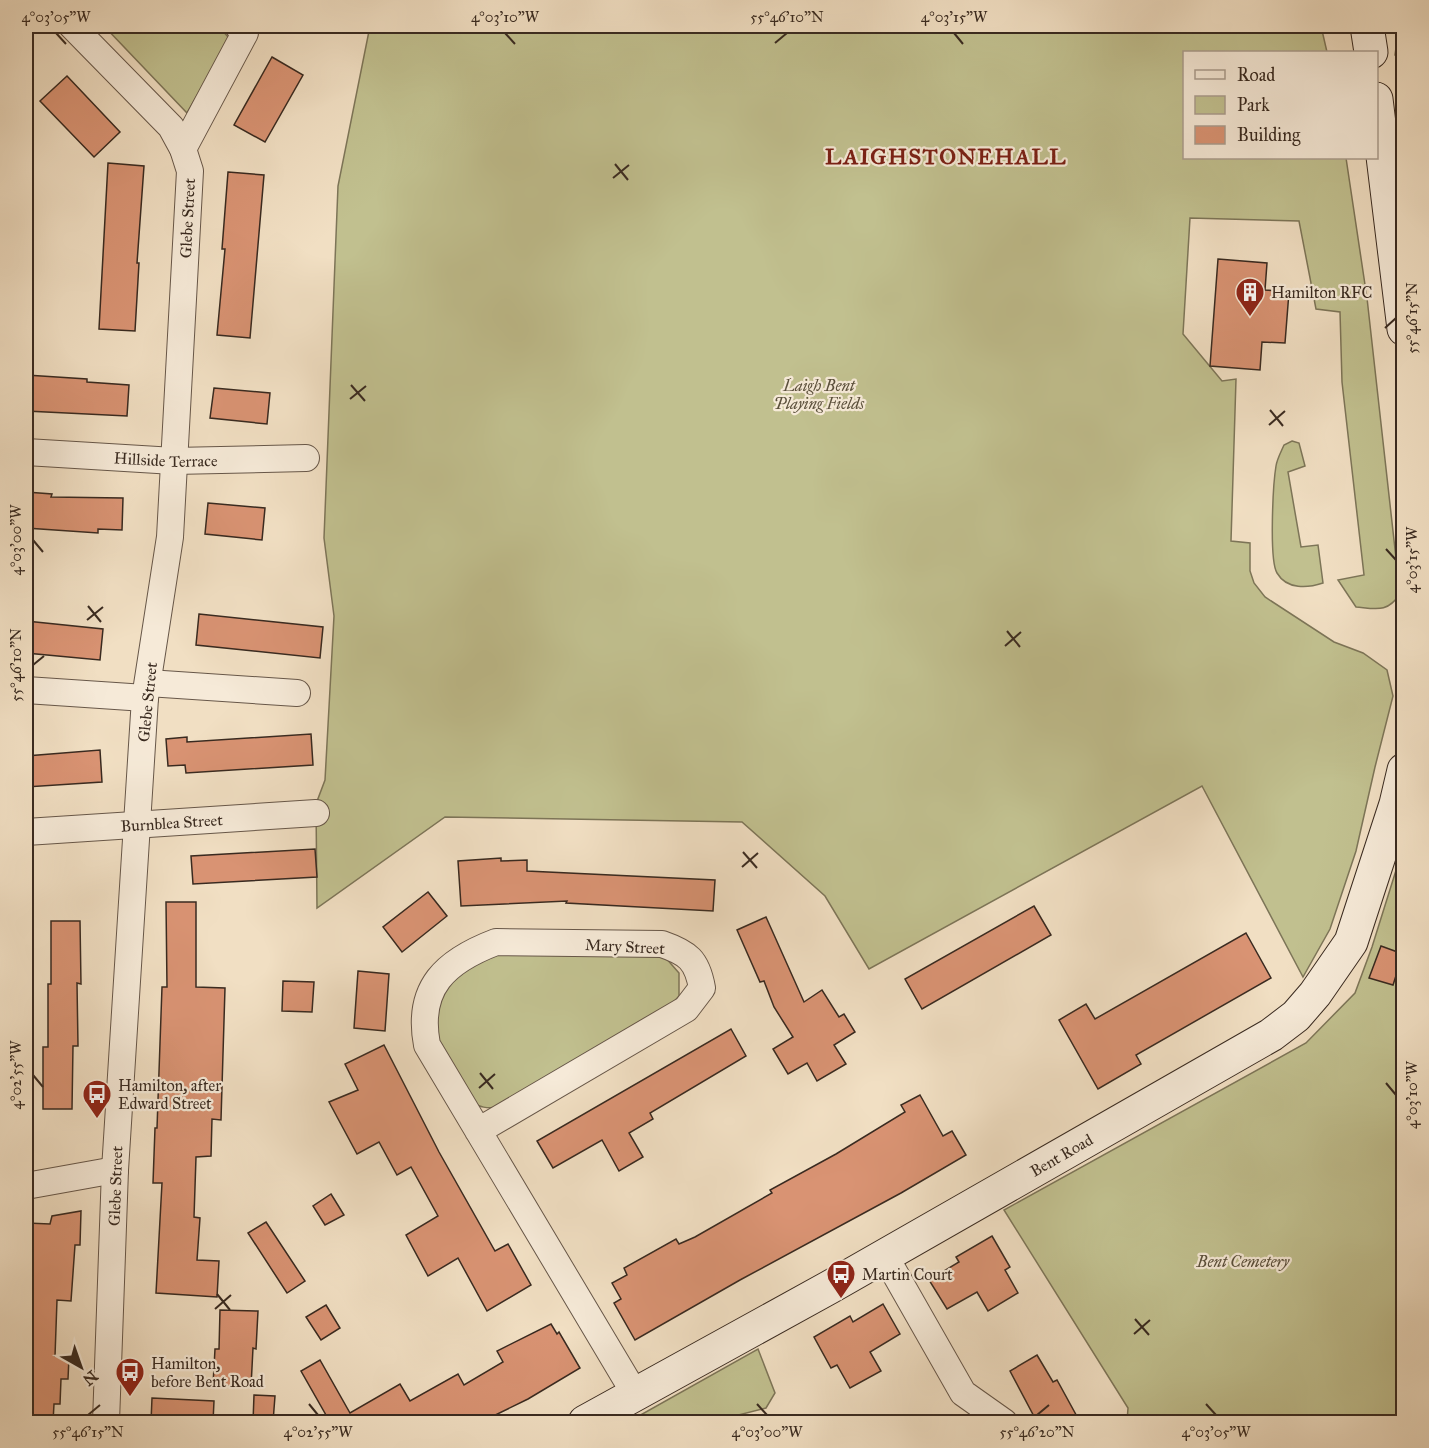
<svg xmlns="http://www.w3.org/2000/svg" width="1429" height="1448" font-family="'IM FELL Great Primer',serif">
<rect width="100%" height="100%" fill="#f1dfc3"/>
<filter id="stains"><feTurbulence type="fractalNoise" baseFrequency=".00333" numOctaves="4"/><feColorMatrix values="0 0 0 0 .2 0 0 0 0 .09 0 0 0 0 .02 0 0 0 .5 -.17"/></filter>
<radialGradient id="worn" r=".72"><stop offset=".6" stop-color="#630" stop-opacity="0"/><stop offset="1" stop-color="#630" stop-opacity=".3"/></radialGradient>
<!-- green -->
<g fill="#c1c08f" stroke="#7d7558" stroke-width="1.5">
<polygon points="104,26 218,26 230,39 187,113"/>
<path d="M370,26H1321L1327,52H1184V158H1346L1367,298L1400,594C1387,613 1377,609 1356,607L1338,580L1364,575L1342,382L1340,312L1316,309L1299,221L1190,218L1183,334L1222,381L1236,379L1231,541L1250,543V571L1254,583L1265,597L1334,642L1363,653L1387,670L1393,696L1375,767L1356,851L1330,929L1303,977L1202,786L869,969L825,896L742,822L445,817L317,908L316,804L325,780L334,616L324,538L338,186Z"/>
<polygon points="1399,26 1403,26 1403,64 1395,55"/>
<path d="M1292,441L1299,443L1305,466L1288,472L1301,547L1318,545L1323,583C1308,588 1287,590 1277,573C1269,560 1273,484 1276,466C1277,459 1281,452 1284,445Z"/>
<polygon points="1403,848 1403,1422 1127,1422 1128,1408 1004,1210 1306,1043 1355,993 1372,947"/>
<path d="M511,952L665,957L679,973V996L671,1005L498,1107C487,1109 480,1107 470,1102L440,1048L436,1029L438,1011L443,994L462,968L492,955Z"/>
<polygon points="758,1349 775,1393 766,1408 711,1422 628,1422"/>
</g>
<!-- building -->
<g fill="#d99373" stroke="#392a20" stroke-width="1.5">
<polygon points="272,57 303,75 265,142 234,125"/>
<polygon points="67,76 120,132 94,157 40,101"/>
<polygon points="108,163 144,166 137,263 139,263 135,331 99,329"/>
<polygon points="228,172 264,175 250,338 217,335 225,249 222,249"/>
<polygon points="1218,259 1267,263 1265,290 1289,292 1285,343 1262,342 1260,370 1210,366"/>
<polygon points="26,375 87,379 87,382 129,385 127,416 26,411"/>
<polygon points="214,388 270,393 267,424 210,418"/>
<polygon points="26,492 52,494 51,497 123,498 122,530 98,529 98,533 26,528"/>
<polygon points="208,503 265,508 262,540 205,534"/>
<polygon points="199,614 323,627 320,658 196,645"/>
<polygon points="26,621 103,629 100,660 26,653"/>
<polygon points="311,734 313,765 186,773 185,765 168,766 166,739 187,737 187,742"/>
<polygon points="100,750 102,782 26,787 26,756"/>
<polygon points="315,849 317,877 193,884 191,856"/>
<polygon points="501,858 501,861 527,860 527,871 715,880 713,911 566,903 567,901 461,906 458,861"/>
<polygon points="428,892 447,916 402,952 383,927"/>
<polygon points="166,902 196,902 196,987 225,988 221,1120 212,1119 211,1156 196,1157 194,1217 200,1218 197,1260 219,1261 217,1297 156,1293 162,1183 153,1183 155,1128 157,1128 162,987 167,987"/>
<polygon points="1034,906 1051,935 922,1009 905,979"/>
<polygon points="766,917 804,1002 822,990 839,1017 844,1014 855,1032 834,1045 846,1064 817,1081 807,1063 788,1074 773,1049 793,1037 774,1007 764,981 760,982 737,930"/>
<polygon points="51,921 80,921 81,984 77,983 78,1046 73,1046 72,1109 43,1109 43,1047 48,1047 48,984 51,984"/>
<polygon points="1246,933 1271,978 1136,1055 1141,1064 1098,1089 1059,1020 1086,1004 1095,1019"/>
<polygon points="1381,946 1403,954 1393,985 1369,978"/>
<polygon points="358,971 389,974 385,1031 354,1028"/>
<polygon points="283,981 314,982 312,1012 282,1011"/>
<polygon points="731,1029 746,1056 650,1113 653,1119 629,1133 643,1157 619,1171 602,1140 553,1168 537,1141"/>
<polygon points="384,1045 439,1152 495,1251 508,1244 531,1285 487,1311 458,1258 428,1276 406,1235 438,1216 411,1167 397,1175 379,1142 357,1154 329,1102 358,1090 345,1064"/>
<polygon points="920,1095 943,1136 952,1131 966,1155 901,1193 740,1280 635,1340 614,1303 621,1299 612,1283 627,1275 624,1268 676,1239 679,1244 695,1237 772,1193 770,1190 836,1154 905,1112 901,1105"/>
<polygon points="331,1194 344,1215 325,1225 313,1206"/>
<polygon points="81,1211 80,1245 75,1245 71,1301 57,1300 55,1356 69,1357 68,1379 61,1379 60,1404 54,1404 53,1422 29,1422 31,1378 26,1377 26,1344 30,1345 32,1298 28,1298 31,1245 26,1245 27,1223 50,1224 52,1216"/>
<polygon points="266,1222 305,1281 287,1293 248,1233"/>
<polygon points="992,1236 1010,1267 1005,1270 1018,1293 988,1311 977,1292 947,1309 929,1280 959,1262 956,1257"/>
<polygon points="883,1304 900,1334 870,1352 881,1371 850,1388 837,1365 831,1368 814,1337 850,1316 853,1322"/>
<polygon points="326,1305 340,1328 321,1340 306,1317"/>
<polygon points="220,1310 258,1311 256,1349 253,1348 251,1387 213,1385 215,1349 219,1349"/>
<polygon points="551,1324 557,1334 559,1332 580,1368 528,1399 481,1422 330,1422 301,1371 320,1360 350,1413 400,1384 410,1401 458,1374 464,1385 503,1362 497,1351"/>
<polygon points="1037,1355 1053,1382 1057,1380 1080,1422 1037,1422 1010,1371"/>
<polygon points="254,1395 275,1396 273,1422 253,1422"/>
<polygon points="152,1398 214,1401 213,1422 151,1422"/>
</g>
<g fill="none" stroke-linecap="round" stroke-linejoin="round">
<!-- street casing -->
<g stroke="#675749" stroke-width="28">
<g id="street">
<polyline points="72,26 171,127 183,149 190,171 170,537 145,698 115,1170 106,1422"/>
<polyline points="183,149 245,33 238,26"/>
<path id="s1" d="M26,452L174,461L306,458"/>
<polyline points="148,683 297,693"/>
<polyline points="26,690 145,698"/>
<path id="s2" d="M26,832L316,813"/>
<path d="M478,1131L686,1009L702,988C697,960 688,953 662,944L496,942C446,961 416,987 427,1045L635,1394"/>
<polyline points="26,1186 115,1170"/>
<polyline points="885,1256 963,1393 1004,1422"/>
</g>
</g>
<!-- secondary casing -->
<g stroke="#392a20" stroke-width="35">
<g id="secondary">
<polyline points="1367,26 1371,52"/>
<polyline points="1376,99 1404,329"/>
<path id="s3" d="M585,1422L830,1287L1271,1035L1296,1016L1315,994L1351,942L1396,804L1404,770"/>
</g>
</g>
<!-- street -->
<use href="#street" stroke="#f6ead8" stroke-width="26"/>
<!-- secondary -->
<use href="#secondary" stroke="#f6ead8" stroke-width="33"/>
</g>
<!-- ticks -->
<path fill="none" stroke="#392a20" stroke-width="2" d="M56,33L66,44M505,33L515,44M954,33L963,44M775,43L787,33M615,164L628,180M613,178L629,165M1385,328L1396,318M351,385L365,401M350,399L366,386M1270,410L1283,426M1269,425L1285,411M33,540L43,552M1386,549L1396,560M88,606L101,622M87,620L103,607M1007,631L1020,647M1005,646L1021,632M33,665L44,656M743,852L757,868M742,867L758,853M480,1073L493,1089M33,1075L43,1087M1386,1083L1396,1095M479,1088L495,1074M217,1294L230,1310M215,1309L231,1295M1135,1319L1149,1335M1134,1334L1150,1320M309,1404L318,1415M757,1404L767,1415M1206,1404L1216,1415M88,1415L100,1405M1037,1415L1049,1405"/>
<!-- icons -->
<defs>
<g id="building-pin" transform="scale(1.5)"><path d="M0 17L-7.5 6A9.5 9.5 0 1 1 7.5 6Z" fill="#8f2418" stroke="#f6ead8"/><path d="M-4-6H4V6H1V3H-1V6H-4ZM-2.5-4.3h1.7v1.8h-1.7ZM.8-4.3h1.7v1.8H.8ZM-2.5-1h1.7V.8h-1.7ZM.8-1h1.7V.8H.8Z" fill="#fff"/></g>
<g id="bus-pin" transform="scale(1.5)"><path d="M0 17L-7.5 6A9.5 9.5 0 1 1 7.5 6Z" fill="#8f2418" stroke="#f6ead8"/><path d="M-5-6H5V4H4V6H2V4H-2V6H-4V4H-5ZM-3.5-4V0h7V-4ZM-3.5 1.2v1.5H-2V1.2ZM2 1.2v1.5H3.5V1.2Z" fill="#fff"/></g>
</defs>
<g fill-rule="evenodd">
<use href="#building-pin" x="1250" y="292"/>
<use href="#bus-pin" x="97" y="1094"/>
<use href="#bus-pin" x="841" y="1274"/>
<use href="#bus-pin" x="130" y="1372"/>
</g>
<g text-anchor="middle" stroke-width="4.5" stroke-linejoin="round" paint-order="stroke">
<!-- street labels -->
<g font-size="16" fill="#392a20" stroke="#f6ead8">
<text transform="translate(187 218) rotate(-87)" y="6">Glebe Street</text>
<text dy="6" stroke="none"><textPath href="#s1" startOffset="140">Hillside Terrace</textPath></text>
<text transform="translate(147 702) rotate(-84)" y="6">Glebe Street</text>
<text dy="6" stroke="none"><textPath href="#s2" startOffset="146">Burnblea Street</textPath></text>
<text transform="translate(625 946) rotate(3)" y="6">Mary Street</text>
<text dy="6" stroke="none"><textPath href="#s3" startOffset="546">Bent Road</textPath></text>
<text transform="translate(115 1186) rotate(-88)" y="6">Glebe Street</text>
</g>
<!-- poi labels -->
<g font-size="16" fill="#392a20" stroke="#f6ead8" text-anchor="start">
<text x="1271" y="298">Hamilton RFC</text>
<text x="118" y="1091">Hamilton, after<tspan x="118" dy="18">Edward Street</tspan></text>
<text x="862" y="1280">Martin Court</text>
<text x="151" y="1369">Hamilton,<tspan x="151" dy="18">before Bent Road</tspan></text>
</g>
<!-- park labels -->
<g font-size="16" font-style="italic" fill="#5b503c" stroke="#f6ead8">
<text x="819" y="391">Laigh Bent<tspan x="819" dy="18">Playing Fields</tspan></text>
<text x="1243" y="1267">Bent Cemetery</text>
</g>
<!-- district labels -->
<g font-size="22" font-weight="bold" letter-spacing="1.5" fill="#7a1f14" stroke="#f6ead8">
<text x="946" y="164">LAIGHSTONEHALL</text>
</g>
</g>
<!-- margin -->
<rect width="1429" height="1448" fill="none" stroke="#f1dfc3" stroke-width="66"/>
<!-- legend -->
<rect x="1183" y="51" width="195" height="108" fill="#f6ead8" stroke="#aa9d8e" stroke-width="1.5"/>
<rect x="1195" y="70" width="30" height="9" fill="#f6ead8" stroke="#aa9d8e" stroke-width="1.5"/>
<text x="1237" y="81" font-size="18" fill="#392a20">Road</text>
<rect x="1195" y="96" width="30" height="18" fill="#c1c08f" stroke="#aa9d8e" stroke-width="1.5"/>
<text x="1237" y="111" font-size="18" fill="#392a20">Park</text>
<rect x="1195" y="126" width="30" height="18" fill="#d99373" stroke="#aa9d8e" stroke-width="1.5"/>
<text x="1237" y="141" font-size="18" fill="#392a20">Building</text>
<!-- north arrow -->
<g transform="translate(81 1367) rotate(140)" stroke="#f6ead8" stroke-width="4.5" paint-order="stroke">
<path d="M0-4.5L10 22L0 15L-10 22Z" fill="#392a20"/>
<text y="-9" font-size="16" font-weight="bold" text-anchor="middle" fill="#392a20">N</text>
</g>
<rect x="33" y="33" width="1363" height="1382" fill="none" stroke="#392a20" stroke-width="2"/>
<g font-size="15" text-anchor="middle" fill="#392a20">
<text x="56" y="22">4°03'05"W</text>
<text x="505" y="22">4°03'10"W</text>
<text x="787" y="22">55°46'10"N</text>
<text x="954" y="22">4°03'15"W</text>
<text transform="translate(1412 318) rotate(-90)" y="5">55°46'15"N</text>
<text transform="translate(16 540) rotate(-90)" y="5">4°03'00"W</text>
<text transform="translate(1412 560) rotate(-90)" y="5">4°03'15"W</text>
<text transform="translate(16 665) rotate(-90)" y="5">55°46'10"N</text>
<text transform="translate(16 1075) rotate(-90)" y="5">4°02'55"W</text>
<text transform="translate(1412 1095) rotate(-90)" y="5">4°03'10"W</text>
<text x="88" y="1437">55°46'15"N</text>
<text x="318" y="1437">4°02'55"W</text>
<text x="767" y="1437">4°03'00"W</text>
<text x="1037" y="1437">55°46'20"N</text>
<text x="1216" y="1437">4°03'05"W</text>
</g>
<rect width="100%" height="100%" filter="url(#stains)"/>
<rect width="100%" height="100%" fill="url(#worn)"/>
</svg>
